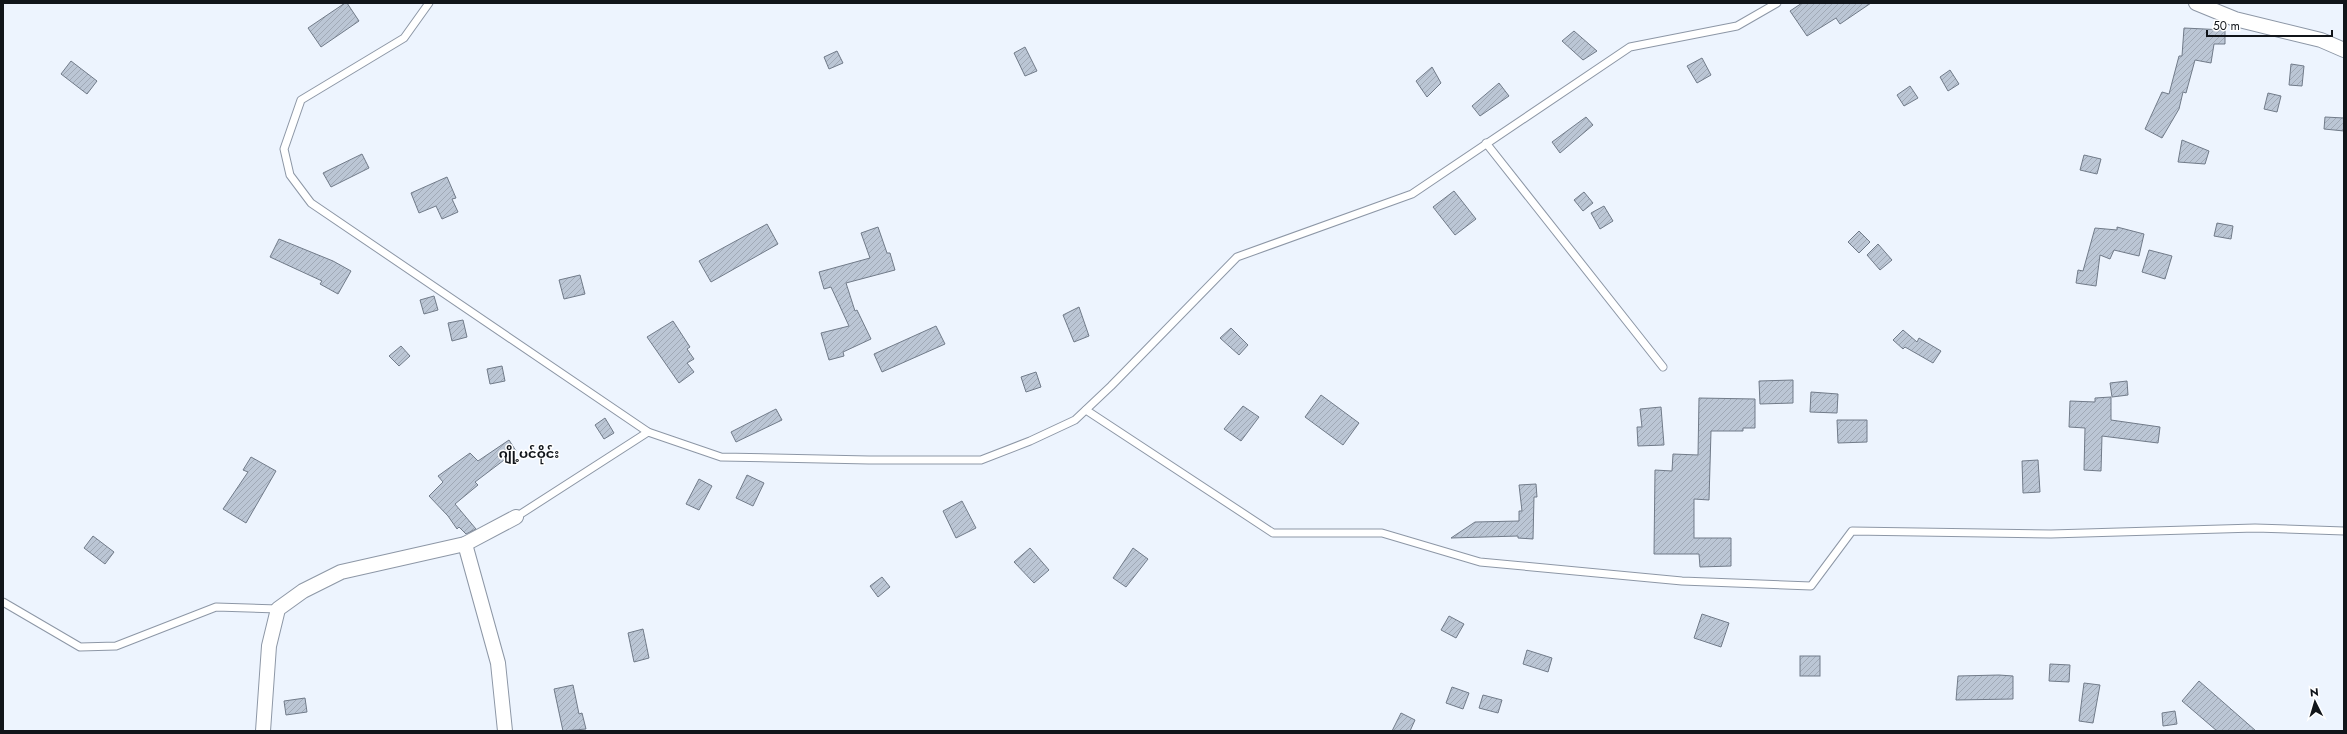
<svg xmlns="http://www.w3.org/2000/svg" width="2347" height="734" font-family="Jost,'Noto Sans Myanmar',sans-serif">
<defs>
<pattern id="building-hatch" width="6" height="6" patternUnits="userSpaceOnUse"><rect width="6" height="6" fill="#bbc6d5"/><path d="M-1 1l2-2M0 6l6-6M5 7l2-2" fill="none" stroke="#a0a9b6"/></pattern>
</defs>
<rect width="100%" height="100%" fill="#edf4fe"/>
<!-- building -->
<g fill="url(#building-hatch)" stroke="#717b89">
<polygon points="345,3 347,3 359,21 321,47 308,28"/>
<polygon points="1802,3 1871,3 1840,24 1836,18 1807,36 1790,11"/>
<polygon points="2184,28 2225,30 2225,44 2214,44 2211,63 2195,60 2186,93 2183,92 2179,109 2162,138 2145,129 2162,92 2169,94 2179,56 2182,56"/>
<polygon points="1574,31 1597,51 1583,60 1562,41"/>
<polygon points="1025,47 1037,71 1025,76 1014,53"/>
<polygon points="837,51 843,63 829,69 824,57"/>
<polygon points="1702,58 1711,75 1697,83 1687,66"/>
<polygon points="71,61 97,81 87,94 61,74"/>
<polygon points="2291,64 2304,66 2302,86 2289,85"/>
<polygon points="1432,67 1441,83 1427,97 1416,81"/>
<polygon points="1950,70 1959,84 1948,91 1940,77"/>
<polygon points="1499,83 1509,96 1480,116 1472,106"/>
<polygon points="1910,86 1918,98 1904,106 1897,95"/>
<polygon points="2268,93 2281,96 2277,112 2264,109"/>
<polygon points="1586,117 1593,125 1560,153 1552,142"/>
<polygon points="2325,117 2344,118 2344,131 2324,129"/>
<polygon points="2182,140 2209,151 2205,164 2178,162"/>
<polygon points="362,154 369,168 331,187 323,173"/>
<polygon points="2084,155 2101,159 2097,174 2080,170"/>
<polygon points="447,177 456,198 452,199 458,212 442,219 436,206 419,213 411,193"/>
<polygon points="1454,191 1476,219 1455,235 1433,207"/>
<polygon points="1584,192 1593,203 1583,211 1574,200"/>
<polygon points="1604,206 1613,221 1600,229 1591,213"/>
<polygon points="2217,223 2233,226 2231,239 2214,236"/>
<polygon points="767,224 778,244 711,282 699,261"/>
<polygon points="878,227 887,253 890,253 895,270 846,283 855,311 857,310 871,339 843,352 844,356 829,360 821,333 849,326 831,287 824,289 819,272 870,258 861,233"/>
<polygon points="2117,227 2144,234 2139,256 2114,250 2110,259 2100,255 2096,286 2076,283 2078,270 2083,271 2095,228 2117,230"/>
<polygon points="1859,231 1870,242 1859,253 1848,242"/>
<polygon points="279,239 333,261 351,271 338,294 320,284 322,281 270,257"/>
<polygon points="1878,244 1892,260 1880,270 1867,255"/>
<polygon points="2149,250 2172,256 2165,279 2142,272"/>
<polygon points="580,275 585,294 564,299 559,280"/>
<polygon points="434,296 438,310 424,314 420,300"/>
<polygon points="1079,307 1089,336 1074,342 1063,315"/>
<polygon points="463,320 467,337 452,341 448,323"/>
<polygon points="673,321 690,347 687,349 694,359 687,363 694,372 679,383 647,337"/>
<polygon points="936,326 945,344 882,372 874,354"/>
<polygon points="1231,328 1248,345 1239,355 1220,338"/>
<polygon points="1903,330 1917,342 1919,338 1941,351 1933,363 1905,347 1903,349 1893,340"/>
<polygon points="401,346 410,356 399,366 389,356"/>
<polygon points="502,366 505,381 490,384 487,369"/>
<polygon points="1036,372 1041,387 1026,392 1021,377"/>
<polygon points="1793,380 1793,403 1760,404 1759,381"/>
<polygon points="2127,381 2128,395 2112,397 2110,383"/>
<polygon points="1811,392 1838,394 1837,413 1810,412"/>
<polygon points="1321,395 1359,423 1343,445 1305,417"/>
<polygon points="2111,397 2111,420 2160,427 2158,443 2102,436 2101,471 2084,470 2085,428 2069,427 2070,401 2095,402 2095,398"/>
<polygon points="1699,398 1755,399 1755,428 1743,428 1743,431 1711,431 1709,500 1694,499 1694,538 1731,538 1731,566 1700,567 1699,554 1654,554 1655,470 1672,471 1673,454 1698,455"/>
<polygon points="1243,406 1259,417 1241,441 1224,429"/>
<polygon points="1661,407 1664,445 1638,446 1637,427 1642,427 1640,409"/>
<polygon points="776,409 782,420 736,442 731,432"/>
<polygon points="605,418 614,433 604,439 595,425"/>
<polygon points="1837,420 1867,420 1867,442 1838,443"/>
<polygon points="509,440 516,451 475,482 478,485 455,504 476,529 466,534 459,527 457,529 448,516 429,496 443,482 438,476 470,453 478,461"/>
<polygon points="251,457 276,471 246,523 223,509 248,472 243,470"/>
<polygon points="2038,460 2040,492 2023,493 2022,461"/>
<polygon points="747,475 764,483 753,506 736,498"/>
<polygon points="699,479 712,486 699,510 686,504"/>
<polygon points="1536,484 1537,497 1534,497 1533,539 1518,538 1518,536 1451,538 1475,522 1519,521 1519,511 1522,511 1519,485"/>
<polygon points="962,501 976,528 956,538 943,511"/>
<polygon points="93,536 114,552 105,564 84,548"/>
<polygon points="1030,548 1049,570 1034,583 1014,562"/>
<polygon points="1133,548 1148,559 1126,587 1113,578"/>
<polygon points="882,577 890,587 878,597 870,586"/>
<polygon points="1702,614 1729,623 1721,647 1694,638"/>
<polygon points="1449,616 1464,624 1456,638 1441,630"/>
<polygon points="643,629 649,658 634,662 628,633"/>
<polygon points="1527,650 1552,658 1548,672 1523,664"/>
<rect x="1800" y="656" width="20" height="20"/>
<polygon points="2050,664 2070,665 2069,682 2049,681"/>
<polygon points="1999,675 2013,676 2013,699 1956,700 1958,676"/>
<polygon points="2199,681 2256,731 2217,731 2182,701"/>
<polygon points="2084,683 2100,685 2093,723 2079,721"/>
<polygon points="573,685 579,714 582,713 586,729 563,731 554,689"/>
<polygon points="1452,687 1469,693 1463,709 1446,703"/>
<polygon points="1483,695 1502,700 1498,713 1479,708"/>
<polygon points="305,698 307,712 286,715 284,701"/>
<polygon points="2175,711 2177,724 2163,726 2162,713"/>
<polygon points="1401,713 1415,720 1410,731 1392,731"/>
</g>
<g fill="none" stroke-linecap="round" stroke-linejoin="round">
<!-- lane casing -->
<g stroke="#8d97a6" stroke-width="9">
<g id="lane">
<polyline points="429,3 404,38 301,100 284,149 290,175 311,203 648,432"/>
<polyline points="1486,143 1663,367"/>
<polyline points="1086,410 1273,533 1382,533 1480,562 1682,581 1811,586 1852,531 2051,534 2255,528 2344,531"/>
<polyline points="516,517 648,432 721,457 869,460 981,460 1030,441 1075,420 1111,386 1237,257 1412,194 1630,47 1737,26 1777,3"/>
<polyline points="3,602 80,647 116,646 216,607 278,609"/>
</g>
</g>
<!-- street casing -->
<g stroke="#8d97a6" stroke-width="16">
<g id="street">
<polyline points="2196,3 2235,19 2321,40 2344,50"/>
<polyline points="465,544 498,663 505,731"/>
<polyline points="263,731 269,646 278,609 303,591 341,572 465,544 516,517"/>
</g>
</g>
<!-- lane -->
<use href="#lane" stroke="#fff" stroke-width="7"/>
<!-- street -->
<use href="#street" stroke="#fff" stroke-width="14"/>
</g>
<g text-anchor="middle" stroke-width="3" stroke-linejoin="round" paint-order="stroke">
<!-- quarter labels -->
<g font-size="13" font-weight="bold" fill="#11151a" stroke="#fff">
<text x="529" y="458">ဂျို့ပင်ဝိုင်း</text>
</g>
</g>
<!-- border -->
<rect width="2347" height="734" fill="none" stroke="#11151a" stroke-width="8"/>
<!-- north arrow -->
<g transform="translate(2315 702) rotate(355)" stroke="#ffffff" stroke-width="3" paint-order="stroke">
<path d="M0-3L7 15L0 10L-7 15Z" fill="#11151a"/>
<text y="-6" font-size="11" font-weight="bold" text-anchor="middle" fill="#11151a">N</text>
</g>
<!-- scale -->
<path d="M2207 30v6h125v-6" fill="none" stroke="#11151a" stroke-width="2"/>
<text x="2213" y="30" font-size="12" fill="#11151a" stroke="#ffffff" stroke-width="3" paint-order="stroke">50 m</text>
</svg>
